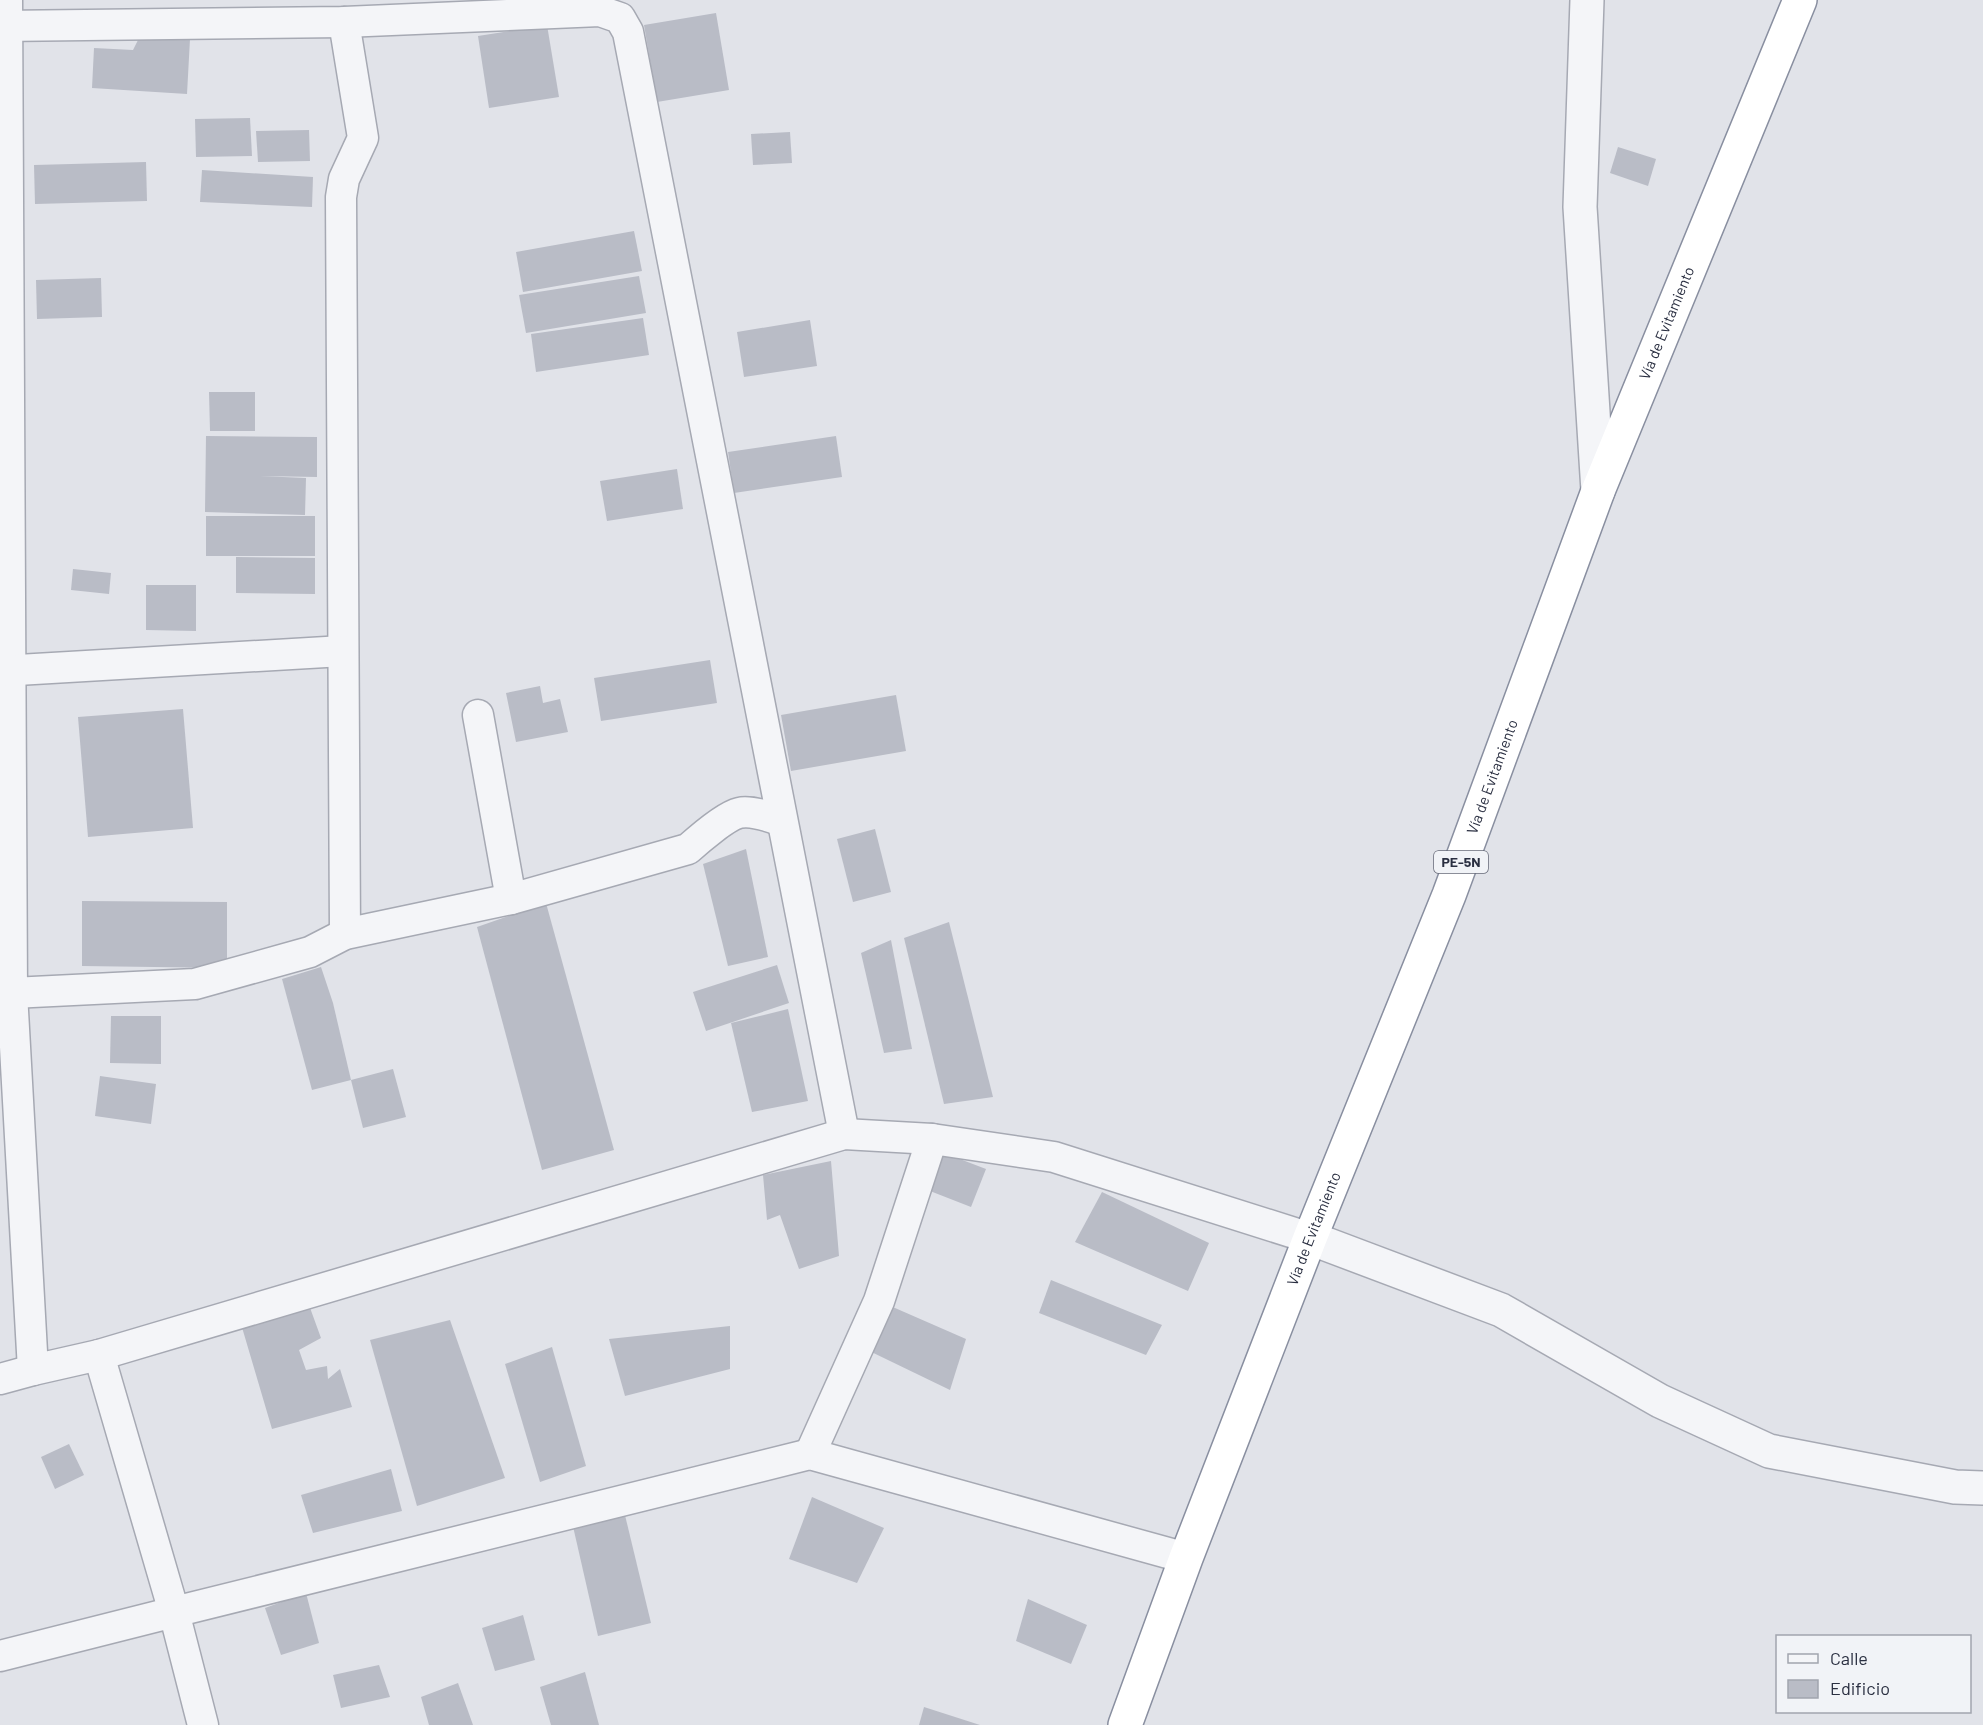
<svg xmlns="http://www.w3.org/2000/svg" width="1983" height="1725" font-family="Barlow,sans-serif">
<rect width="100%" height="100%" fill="#e1e3e9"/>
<!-- building -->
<g fill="#b9bcc6">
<polygon points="716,13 729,90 657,102 644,25"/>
<polygon points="547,25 559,97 489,108 478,36"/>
<polygon points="140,36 190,39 187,94 92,88 94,48 133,50"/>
<polygon points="250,118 252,156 196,157 195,119"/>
<polygon points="309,130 310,161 258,162 256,131"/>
<polygon points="790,132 792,163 753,165 751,134"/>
<polygon points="1618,147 1656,159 1648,186 1610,173"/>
<polygon points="146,162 147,201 35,204 34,165"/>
<polygon points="202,170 313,177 312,207 200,202"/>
<polygon points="634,231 642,271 523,292 516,252"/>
<polygon points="639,276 646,313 526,333 519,295"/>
<polygon points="101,278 102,317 37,319 36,280"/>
<polygon points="643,318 649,355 536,372 531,334"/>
<polygon points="810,320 817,366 744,377 737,332"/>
<polygon points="209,392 255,392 255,431 210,431"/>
<polygon points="206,436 317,437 317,477 260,476 306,478 305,515 205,512"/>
<polygon points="836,436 842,477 734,493 728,452"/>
<polygon points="677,469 683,509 607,521 600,481"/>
<rect x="206" y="516" width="109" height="40"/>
<polygon points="236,557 315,558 315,594 236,593"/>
<polygon points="73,569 111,573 109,594 71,590"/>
<polygon points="146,585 196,585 196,631 146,630"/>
<polygon points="710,660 717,703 601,721 594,678"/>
<polygon points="540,686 543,703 560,699 568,732 516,742 506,693"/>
<polygon points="896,695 906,751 791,771 781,715"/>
<polygon points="183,709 193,828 88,837 78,717"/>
<polygon points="875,829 891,892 853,902 837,839"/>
<polygon points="746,849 768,957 728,966 703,864"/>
<polygon points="82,901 227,902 227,968 82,966"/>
<polygon points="546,903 614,1150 542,1170 477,927"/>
<polygon points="949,922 993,1097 944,1104 904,938"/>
<polygon points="891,940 912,1049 884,1053 861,953"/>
<polygon points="777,965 789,1003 706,1031 693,992"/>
<polygon points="321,967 333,1003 351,1080 312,1090 282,979"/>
<polygon points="788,1009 808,1101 752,1112 731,1023"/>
<polygon points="111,1016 161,1016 161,1064 110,1063"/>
<polygon points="393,1069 406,1117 363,1128 351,1080"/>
<polygon points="100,1076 156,1084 151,1124 95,1116"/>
<polygon points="944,1153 986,1169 971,1207 930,1191"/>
<polygon points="831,1161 839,1256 799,1269 780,1215 767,1220 763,1175"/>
<polygon points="1102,1192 1209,1243 1188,1291 1075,1242"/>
<polygon points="1051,1280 1162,1325 1146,1355 1039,1313"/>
<polygon points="879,1301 966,1339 950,1390 859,1346"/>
<polygon points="309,1305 321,1338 299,1350 306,1370 327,1366 328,1379 340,1369 352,1407 272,1429 241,1324"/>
<polygon points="450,1320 505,1478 417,1506 370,1340"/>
<polygon points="730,1326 730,1369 625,1396 609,1339"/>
<polygon points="552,1347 586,1466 540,1482 505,1364"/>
<polygon points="69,1444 84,1475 55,1489 41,1457"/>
<polygon points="391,1469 402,1511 313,1533 301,1495"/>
<polygon points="812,1497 884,1528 857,1583 789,1559"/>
<polygon points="624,1511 651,1623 598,1636 572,1522"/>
<polygon points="306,1593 319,1643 281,1655 265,1608"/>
<polygon points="1028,1599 1087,1625 1071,1664 1016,1641"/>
<polygon points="523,1615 535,1660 495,1671 482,1628"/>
<polygon points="379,1665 390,1697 341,1708 333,1675"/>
<polygon points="585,1672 599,1725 551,1725 540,1687"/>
<polygon points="458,1683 473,1725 429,1725 421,1697"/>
<polygon points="924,1707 980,1725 919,1725"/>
</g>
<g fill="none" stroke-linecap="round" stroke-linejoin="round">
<!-- minor casing -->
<g stroke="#a6a9b3" stroke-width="33">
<g id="minor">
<path d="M7,0L12,993L195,984L310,952L345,934L511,899L688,849C698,840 726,816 739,813C751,810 771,817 782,821"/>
<polyline points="344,22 363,138 344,179 341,197 345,934"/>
<polyline points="0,26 344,22 600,11 620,18 628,32 844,1134"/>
<polyline points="0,671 343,651"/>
<polyline points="478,715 511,899"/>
<polyline points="0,993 12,993 33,1370 99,1355 844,1134 932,1139 1054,1157 1310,1238"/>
<polyline points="99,1355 174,1612 810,1454 1186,1558"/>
<polyline points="0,1379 33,1370"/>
<polyline points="810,1454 879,1301 932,1139"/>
<polyline points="0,1656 174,1612 203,1725"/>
</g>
</g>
<!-- tertiary casing -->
<g stroke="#a6a9b3" stroke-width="36">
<g id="tertiary">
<polyline points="1587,0 1580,207 1598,491"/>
<polyline points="1310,1238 1501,1310 1660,1401 1769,1451 1955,1487 1983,1488"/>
</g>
</g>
<!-- trunk casing -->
<g stroke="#898fa0" stroke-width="36">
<g id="trunk">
<path id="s1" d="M1125,1725L1186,1558L1310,1238L1449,895L1598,491L1800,0"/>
</g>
</g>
<!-- minor -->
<use href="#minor" stroke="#f4f5f8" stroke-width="30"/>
<!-- tertiary -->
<use href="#tertiary" stroke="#f4f5f8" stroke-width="33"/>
<!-- trunk -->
<use href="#trunk" stroke="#fff" stroke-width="33"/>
</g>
<g text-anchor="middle" stroke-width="5" stroke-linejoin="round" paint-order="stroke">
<!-- shield labels -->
<rect fill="#f1f3f7" stroke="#666a78" stroke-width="1.5" x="1434" y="851" width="54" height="22" rx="4.5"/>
<g font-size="14" font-weight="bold" fill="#2a2f41">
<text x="1461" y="867">PE-5N</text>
</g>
<!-- street labels -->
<g font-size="15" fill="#2a2f41" stroke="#f1f3f7">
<text dy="5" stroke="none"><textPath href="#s1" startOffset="1503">Vía de Evitamiento</textPath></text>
<text dy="5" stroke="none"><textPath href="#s1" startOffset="1017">Vía de Evitamiento</textPath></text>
<text dy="5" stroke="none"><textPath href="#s1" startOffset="531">Vía de Evitamiento</textPath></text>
</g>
</g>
<!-- legend -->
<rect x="1776" y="1635" width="195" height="78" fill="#f1f3f7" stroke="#a1a5ae" stroke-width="1.5"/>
<rect x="1788" y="1654" width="30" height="9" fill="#f4f5f8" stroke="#a1a5ae" stroke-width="1.5"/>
<text x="1830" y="1665" font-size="18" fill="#2a2f41">Calle</text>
<rect x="1788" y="1680" width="30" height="18" fill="#b9bcc6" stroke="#a1a5ae" stroke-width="1.5"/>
<text x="1830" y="1695" font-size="18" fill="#2a2f41">Edificio</text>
</svg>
